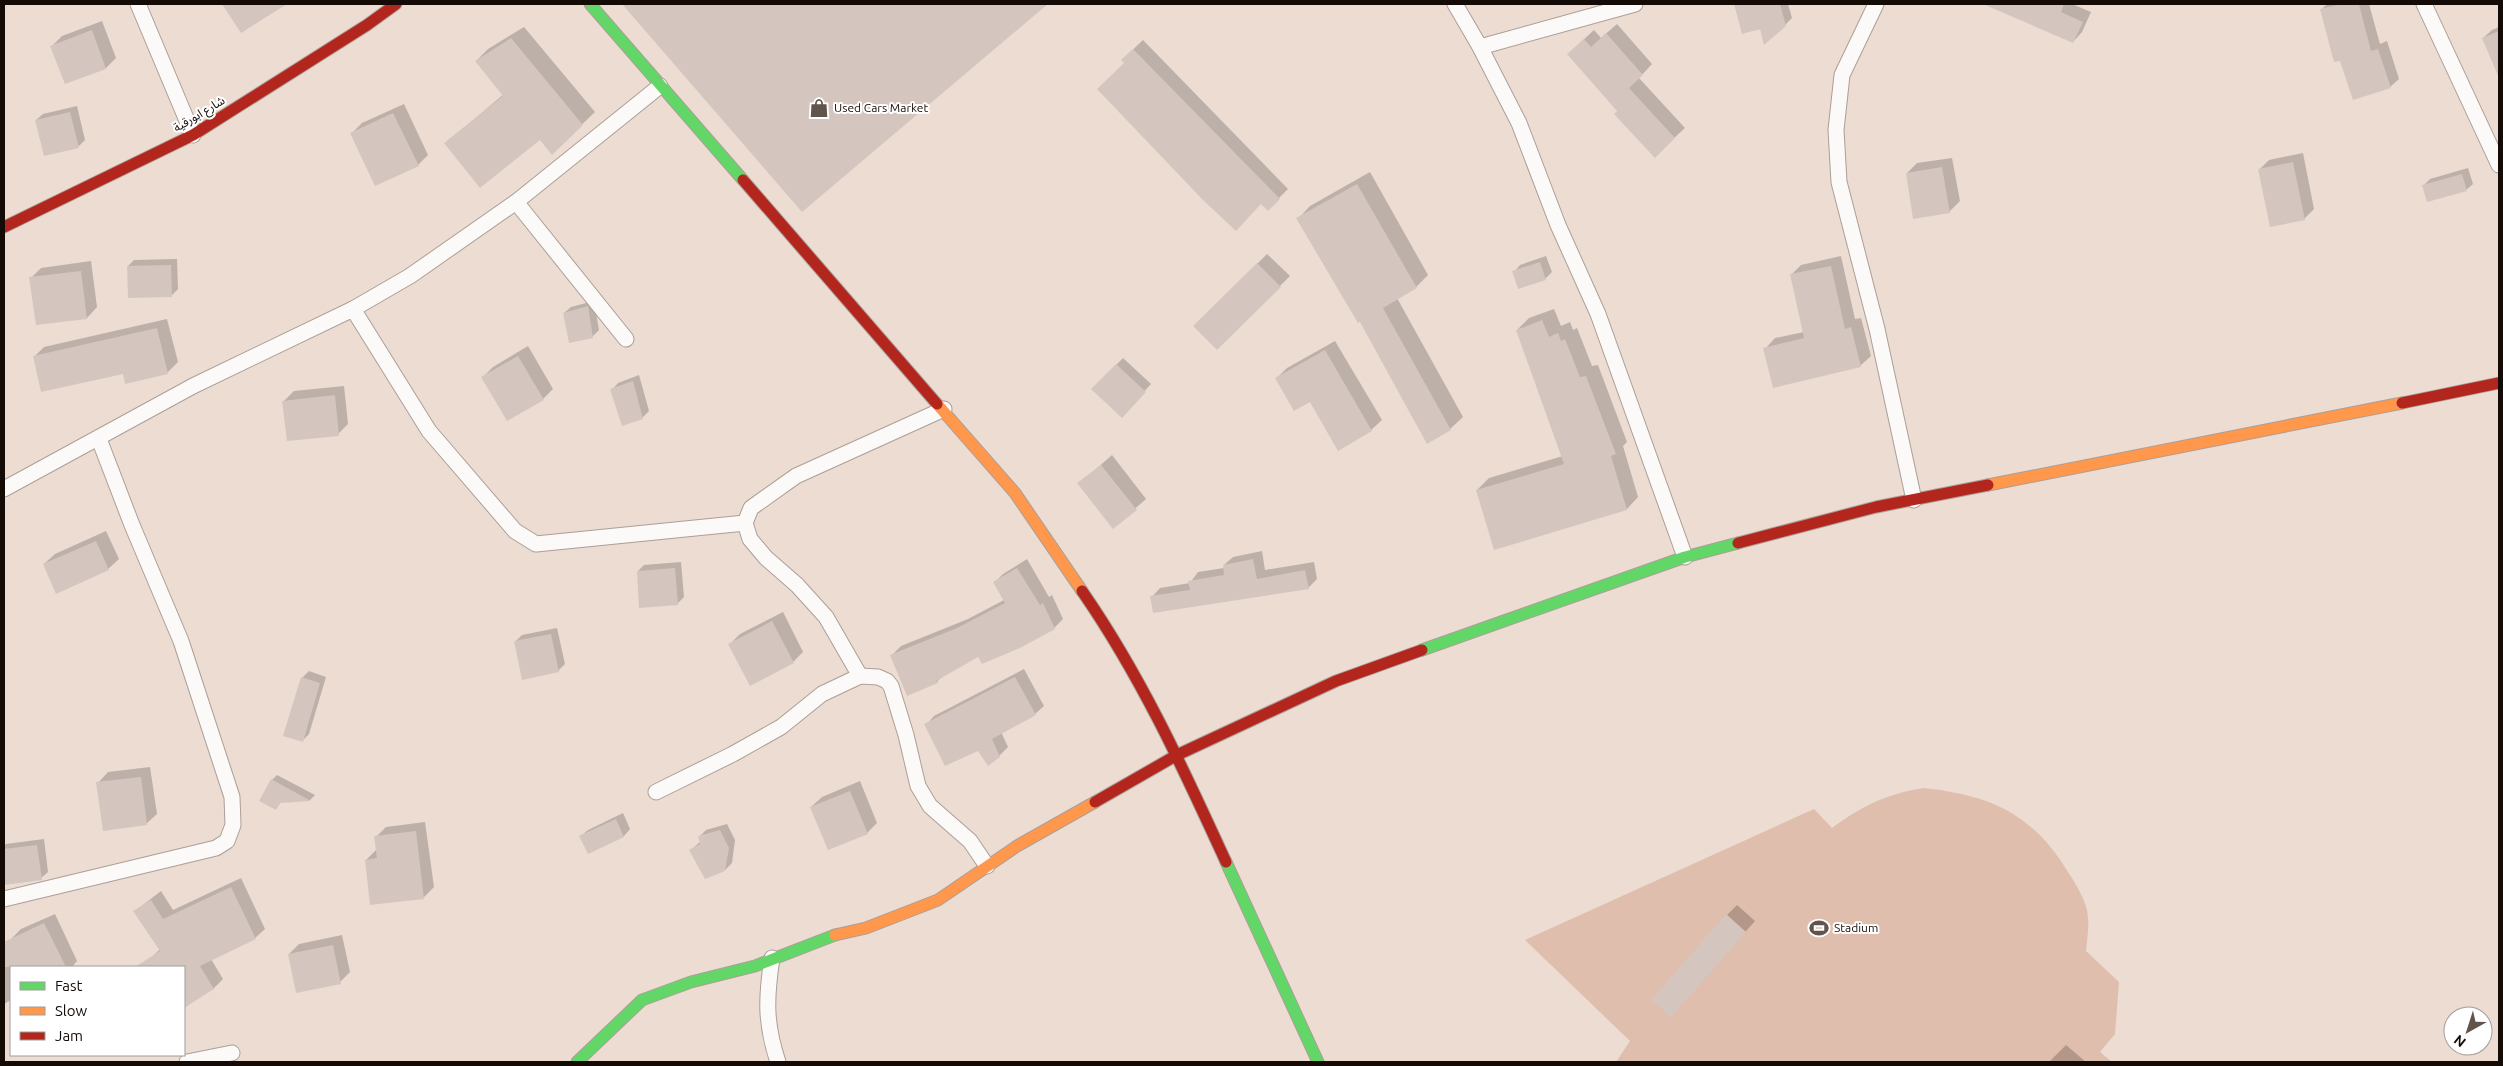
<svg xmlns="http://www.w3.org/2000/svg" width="2503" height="1066" font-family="Ubuntu,'Noto Sans Arabic',sans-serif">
<rect width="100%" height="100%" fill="#ecdcd2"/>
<!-- green -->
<path fill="#e0bead" d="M1923,788C1990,795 2032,813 2068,872C2076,884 2087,902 2088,917C2089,928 2087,940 2086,951L2119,982L2115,1034L2100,1052L2112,1062H1616L1630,1041L1525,940L1814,809L1832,828C1864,805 1884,795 1923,788Z"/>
<!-- shadow -->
<g fill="#0003">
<polygon points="225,4 279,4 280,5 242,32"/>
<polygon points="624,4 1046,4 802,210"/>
<polygon points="1735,4 1788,4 1792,18 1785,25 1743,32"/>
<polygon points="2013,4 2072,4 2091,12 2082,32 2073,42 2008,14"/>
<polygon points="2327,4 2369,4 2380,44 2387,41 2399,79 2390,87 2322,9"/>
<polygon points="102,21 116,58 106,68 65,83 52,46 62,36"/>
<polygon points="1617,24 1652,64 1639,78 1685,128 1674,138 1619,111 1579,44 1594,30 1601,38"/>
<polygon points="524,27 595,112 552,153 540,138 446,143 504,94 476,61 488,49"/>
<polygon points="2499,27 2499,75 2483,38 2492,30"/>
<polygon points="1143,40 1288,189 1268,209 1122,60"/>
<polygon points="404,104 428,155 418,165 352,133 362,123"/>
<polygon points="77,106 85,140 79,146 36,120 43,114"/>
<polygon points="2303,153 2314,209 2304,219 2259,170 2269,160"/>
<polygon points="1952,158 1960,201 1949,212 1907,173 1917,163"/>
<polygon points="2468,168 2473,184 2466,190 2424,185 2430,179"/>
<polygon points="1370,172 1428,275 1416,287 1397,298 1463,417 1450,429 1360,320 1298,219 1310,206"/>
<polygon points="1267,254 1290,276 1217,349 1195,326"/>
<polygon points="1546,256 1552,272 1545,279 1514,272 1520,265"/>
<polygon points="1841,256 1855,319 1861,318 1871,356 1860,366 1765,349 1775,338 1804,332 1791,275 1801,265"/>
<polygon points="177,259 178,289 172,295 128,266 134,260"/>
<polygon points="91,261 97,307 87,318 31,278 41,268"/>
<polygon points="594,301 599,330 593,336 570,342 564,313 571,307"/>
<polygon points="1554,309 1561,326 1570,322 1573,330 1577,328 1592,366 1598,365 1627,442 1623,446 1638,497 1627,509 1477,490 1489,478 1563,456 1517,330 1529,318"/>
<polygon points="167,319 178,362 168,372 124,372 34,357 44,347"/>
<polygon points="1335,341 1382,420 1371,430 1310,401 1277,378 1287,368"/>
<polygon points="528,346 553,389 543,399 483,377 493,367"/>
<polygon points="1123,358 1151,384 1128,409 1093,389"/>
<polygon points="639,375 649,411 642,418 612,390 618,383"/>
<polygon points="344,386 348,424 338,434 284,401 294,391"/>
<polygon points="1112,455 1146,499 1114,527 1079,484"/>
<polygon points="106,531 119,559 108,569 44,564 55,554"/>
<polygon points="1262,551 1265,570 1314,562 1317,579 1308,588 1152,597 1160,588 1190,583 1198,572 1224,568 1224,565 1233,557"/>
<polygon points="1027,559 1049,597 1052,595 1063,619 1054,628 979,656 943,675 937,682 908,694 892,655 901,646 968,619 1004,600 994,583 1003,574"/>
<polygon points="681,562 684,597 677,604 638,571 644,565"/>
<polygon points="783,612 803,652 793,662 730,644 740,634"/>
<polygon points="557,628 565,664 558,671 515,642 522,635"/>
<polygon points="1024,669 1044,706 1035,714 1001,732 1008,747 999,756 978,749 926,725 934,716"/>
<polygon points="309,671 326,677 309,734 303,740 302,678"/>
<polygon points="150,767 157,814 146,824 98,783 108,772"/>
<polygon points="277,775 315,795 310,800 282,801 275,809 272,780"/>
<polygon points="860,781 877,823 867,833 811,807 822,797"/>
<polygon points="623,813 630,829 624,836 589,853 581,836 588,830"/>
<polygon points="425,822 434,887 424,897 366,860 376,850 376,837 386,827"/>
<polygon points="727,824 735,840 732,863 725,870 691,850 701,841 699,837 706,830"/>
<polygon points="44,839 48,872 41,878 4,883 4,846 6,844"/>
<polygon points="241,878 265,929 255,938 211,959 223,979 214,988 184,1007 184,967 156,967 150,959 160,949 135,911 161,891 173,910"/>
<polygon points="1737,905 1755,921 1671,1015 1727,915"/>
<polygon points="55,914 77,961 72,967 11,967 11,1000 4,1004 4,950 14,946 11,939 21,929"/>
<polygon points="342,935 350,972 340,982 289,954 299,944"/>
<polygon points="2066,1045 2086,1062 2049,1062"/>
</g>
<!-- building -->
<g fill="#d4c6bf">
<polygon points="222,4 287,4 241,33"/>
<polygon points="622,4 1048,4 802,212"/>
<polygon points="1734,4 1780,4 1786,26 1764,45 1760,29 1742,34"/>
<polygon points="1983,4 2064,4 2061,12 2083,22 2073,43"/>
<polygon points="2341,4 2359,4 2371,51 2378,49 2391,88 2353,100 2340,61 2334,62 2320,9"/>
<polygon points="92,30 106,69 65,84 50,46"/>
<polygon points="2499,31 2499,78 2482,38"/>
<polygon points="1606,33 1643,75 1629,88 1675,138 1655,158 1614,114 1617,111 1567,54 1584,39 1591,47"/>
<polygon points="511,38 583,125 552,155 540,140 480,188 444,143 503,96 475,61"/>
<polygon points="1133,49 1280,199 1268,211 1261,204 1236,231 1202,199 1097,89 1124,63 1121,60"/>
<polygon points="70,112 79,148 44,156 35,120"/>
<polygon points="393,113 419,166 375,186 350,133"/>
<polygon points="2293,162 2305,220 2270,227 2258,169"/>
<polygon points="1942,167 1950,213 1913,219 1906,173"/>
<polygon points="2462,174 2467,191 2427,202 2422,185"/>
<polygon points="1357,184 1417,288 1383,308 1451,430 1427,444 1360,322 1358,323 1296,218"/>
<polygon points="1540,262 1546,280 1518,289 1512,271"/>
<polygon points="1257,263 1281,287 1217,350 1193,326"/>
<polygon points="171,265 172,297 128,298 127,266"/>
<polygon points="1831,266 1845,329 1851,327 1861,367 1773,388 1763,348 1804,338 1790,274"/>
<polygon points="81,271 87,319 36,325 29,277"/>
<polygon points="588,306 593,338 569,343 563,313"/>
<polygon points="1542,320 1549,337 1558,333 1561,341 1565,339 1580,377 1586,376 1616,454 1611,456 1627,510 1494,550 1476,490 1564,464 1516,330"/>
<polygon points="157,328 168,374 125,384 123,374 41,392 33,356"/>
<polygon points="1325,350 1372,431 1338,451 1310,402 1294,411 1275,378"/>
<polygon points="518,356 544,400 507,421 481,377"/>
<polygon points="1116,364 1146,392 1122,418 1091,389"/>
<polygon points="633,381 643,419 622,426 610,389"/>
<polygon points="335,395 339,436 287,441 282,401"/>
<polygon points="1101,465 1137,510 1113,529 1077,483"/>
<polygon points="96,541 109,570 56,594 43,564"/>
<polygon points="1253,559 1257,579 1305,570 1309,589 1153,613 1150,596 1190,590 1188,581 1224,575 1223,565"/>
<polygon points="675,568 678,605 639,608 637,571"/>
<polygon points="1017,568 1040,605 1043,603 1055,629 1020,648 982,664 978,657 936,681 938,683 907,696 890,655 957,628 1005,603 993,582"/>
<polygon points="772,621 794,663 750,686 728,644"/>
<polygon points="551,634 559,672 522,680 514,641"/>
<polygon points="301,677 320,683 303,742 283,736"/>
<polygon points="1015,677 1036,715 992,739 1000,757 988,766 978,751 945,766 924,724"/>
<polygon points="141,777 147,825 103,831 96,782"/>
<polygon points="271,779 311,801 280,803 276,810 259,801"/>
<polygon points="850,791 868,834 828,850 810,807"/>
<polygon points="616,819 624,837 588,854 579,836"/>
<polygon points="720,830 729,848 725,871 705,879 689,850 700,844 698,836"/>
<polygon points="416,831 424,899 370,905 365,860 377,858 374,836"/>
<polygon points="37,845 42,880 4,885 4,849"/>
<polygon points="231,887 256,939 200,966 214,989 184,1008 184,967 135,967 160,951 133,911 151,900 163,919"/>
<polygon points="1726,914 1746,932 1671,1017 1651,1000"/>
<polygon points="44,923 66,967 4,967 4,942"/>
<polygon points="333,945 341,984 296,993 288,954"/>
</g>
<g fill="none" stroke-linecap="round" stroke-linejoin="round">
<!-- street casing -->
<g stroke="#ab9f98" stroke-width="17">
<g id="street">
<polyline points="138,4 193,135"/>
<polyline points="1455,4 1480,47 1519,123 1558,225 1598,314 1685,557"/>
<polyline points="1876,4 1842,75 1836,130 1839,182 1877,329 1914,500"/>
<polyline points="2424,4 2499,165"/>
<polyline points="1480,47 1635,4"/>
<polyline points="516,202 626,339"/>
<polyline points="353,309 429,431 515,531 536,544 745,523"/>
<polyline points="4,489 193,386 353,309 410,276 516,202 660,86"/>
<polyline points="860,676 826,617 797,585 766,558 750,539 745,523 751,508 796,476 944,409"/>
<polyline points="656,792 733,754 781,727 822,694 860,676 878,677 887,681 891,686 906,735 918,786 930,806 970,841 987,866"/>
<polyline points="4,899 216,848 227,841 233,825 232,797 181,641 132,525 99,439"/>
<path d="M772,958C766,998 765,1023 778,1062"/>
<polyline points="187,1062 232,1053"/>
</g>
</g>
<!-- fast casing -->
<g stroke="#ab9f98" stroke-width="13">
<g id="fast">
<polyline points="590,4 743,180"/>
<polyline points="1422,650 1685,557 1738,543"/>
<polyline points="1226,862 1318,1062"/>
<polyline points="577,1062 642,1000 691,982 755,966 835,935"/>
</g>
</g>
<!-- slow casing -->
<g stroke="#ab9f98" stroke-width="13">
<g id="slow">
<polyline points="937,404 1015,493 1082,591"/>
<polyline points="1988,485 2402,403"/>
<polyline points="835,935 866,928 938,900 1017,846 1095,802"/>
</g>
</g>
<!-- jam casing -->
<g stroke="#ab9f98" stroke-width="13">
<g id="jam">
<polyline points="743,180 937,404"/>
<polyline points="4,227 193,135 367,25 396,4"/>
<polyline points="2402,403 2499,383"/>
<polyline points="1738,543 1876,507 1988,485"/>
<path d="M1082,591C1141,676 1183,768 1226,862"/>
<polyline points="1095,802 1177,755 1336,681 1422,650"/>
</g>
</g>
<!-- street -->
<use href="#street" stroke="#fcfaf8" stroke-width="15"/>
<!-- fast -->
<use href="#fast" stroke="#63d668" stroke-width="11"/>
<!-- slow -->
<use href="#slow" stroke="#ff974d" stroke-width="11"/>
<!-- jam -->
<use href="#jam" stroke="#b3261e" stroke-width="11"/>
</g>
<!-- icons -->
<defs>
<g id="shop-bare" transform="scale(1.5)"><path d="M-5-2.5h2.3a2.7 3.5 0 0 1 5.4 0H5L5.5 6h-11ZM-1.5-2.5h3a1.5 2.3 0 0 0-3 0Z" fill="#60544d" stroke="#fff" stroke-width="2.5" paint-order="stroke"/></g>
<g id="stadium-bare" transform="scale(1.5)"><path d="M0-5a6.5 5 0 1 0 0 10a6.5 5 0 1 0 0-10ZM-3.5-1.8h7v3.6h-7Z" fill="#60544d" stroke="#fff" stroke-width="2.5" paint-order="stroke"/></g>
</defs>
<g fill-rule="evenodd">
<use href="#shop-bare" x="819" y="108"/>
<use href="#stadium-bare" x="1819" y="928"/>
</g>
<g text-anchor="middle" stroke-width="4" stroke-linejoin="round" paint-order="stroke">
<!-- poi labels -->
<g font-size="12" fill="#140a06" stroke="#fff" text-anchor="start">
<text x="834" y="112">Used Cars Market</text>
<text x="1834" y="932">Stadium</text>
</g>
<!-- street labels -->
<g font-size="12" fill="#140a06" stroke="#fff">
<text transform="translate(199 114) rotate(-31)" y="4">شارع ابورقية</text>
</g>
</g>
<!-- border -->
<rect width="2503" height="1066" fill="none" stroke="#140a06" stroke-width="10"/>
<!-- legend -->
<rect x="10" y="966" width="175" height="90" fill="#ffffff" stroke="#a19d9b"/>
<rect x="20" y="982" width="25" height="8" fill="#63d668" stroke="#a19d9b"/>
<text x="55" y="991" font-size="15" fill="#140a06">Fast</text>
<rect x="20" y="1007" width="25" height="8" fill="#ff974d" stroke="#a19d9b"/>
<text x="55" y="1016" font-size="15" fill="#140a06">Slow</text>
<rect x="20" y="1032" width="25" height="8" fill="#b3261e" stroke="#a19d9b"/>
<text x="55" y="1041" font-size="15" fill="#140a06">Jam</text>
<!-- north arrow -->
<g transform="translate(2468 1031) rotate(219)"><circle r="24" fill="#ffffff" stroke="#a19d9b"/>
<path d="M0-4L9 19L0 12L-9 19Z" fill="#60544d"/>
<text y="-8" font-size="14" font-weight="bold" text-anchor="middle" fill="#140a06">N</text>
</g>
</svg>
